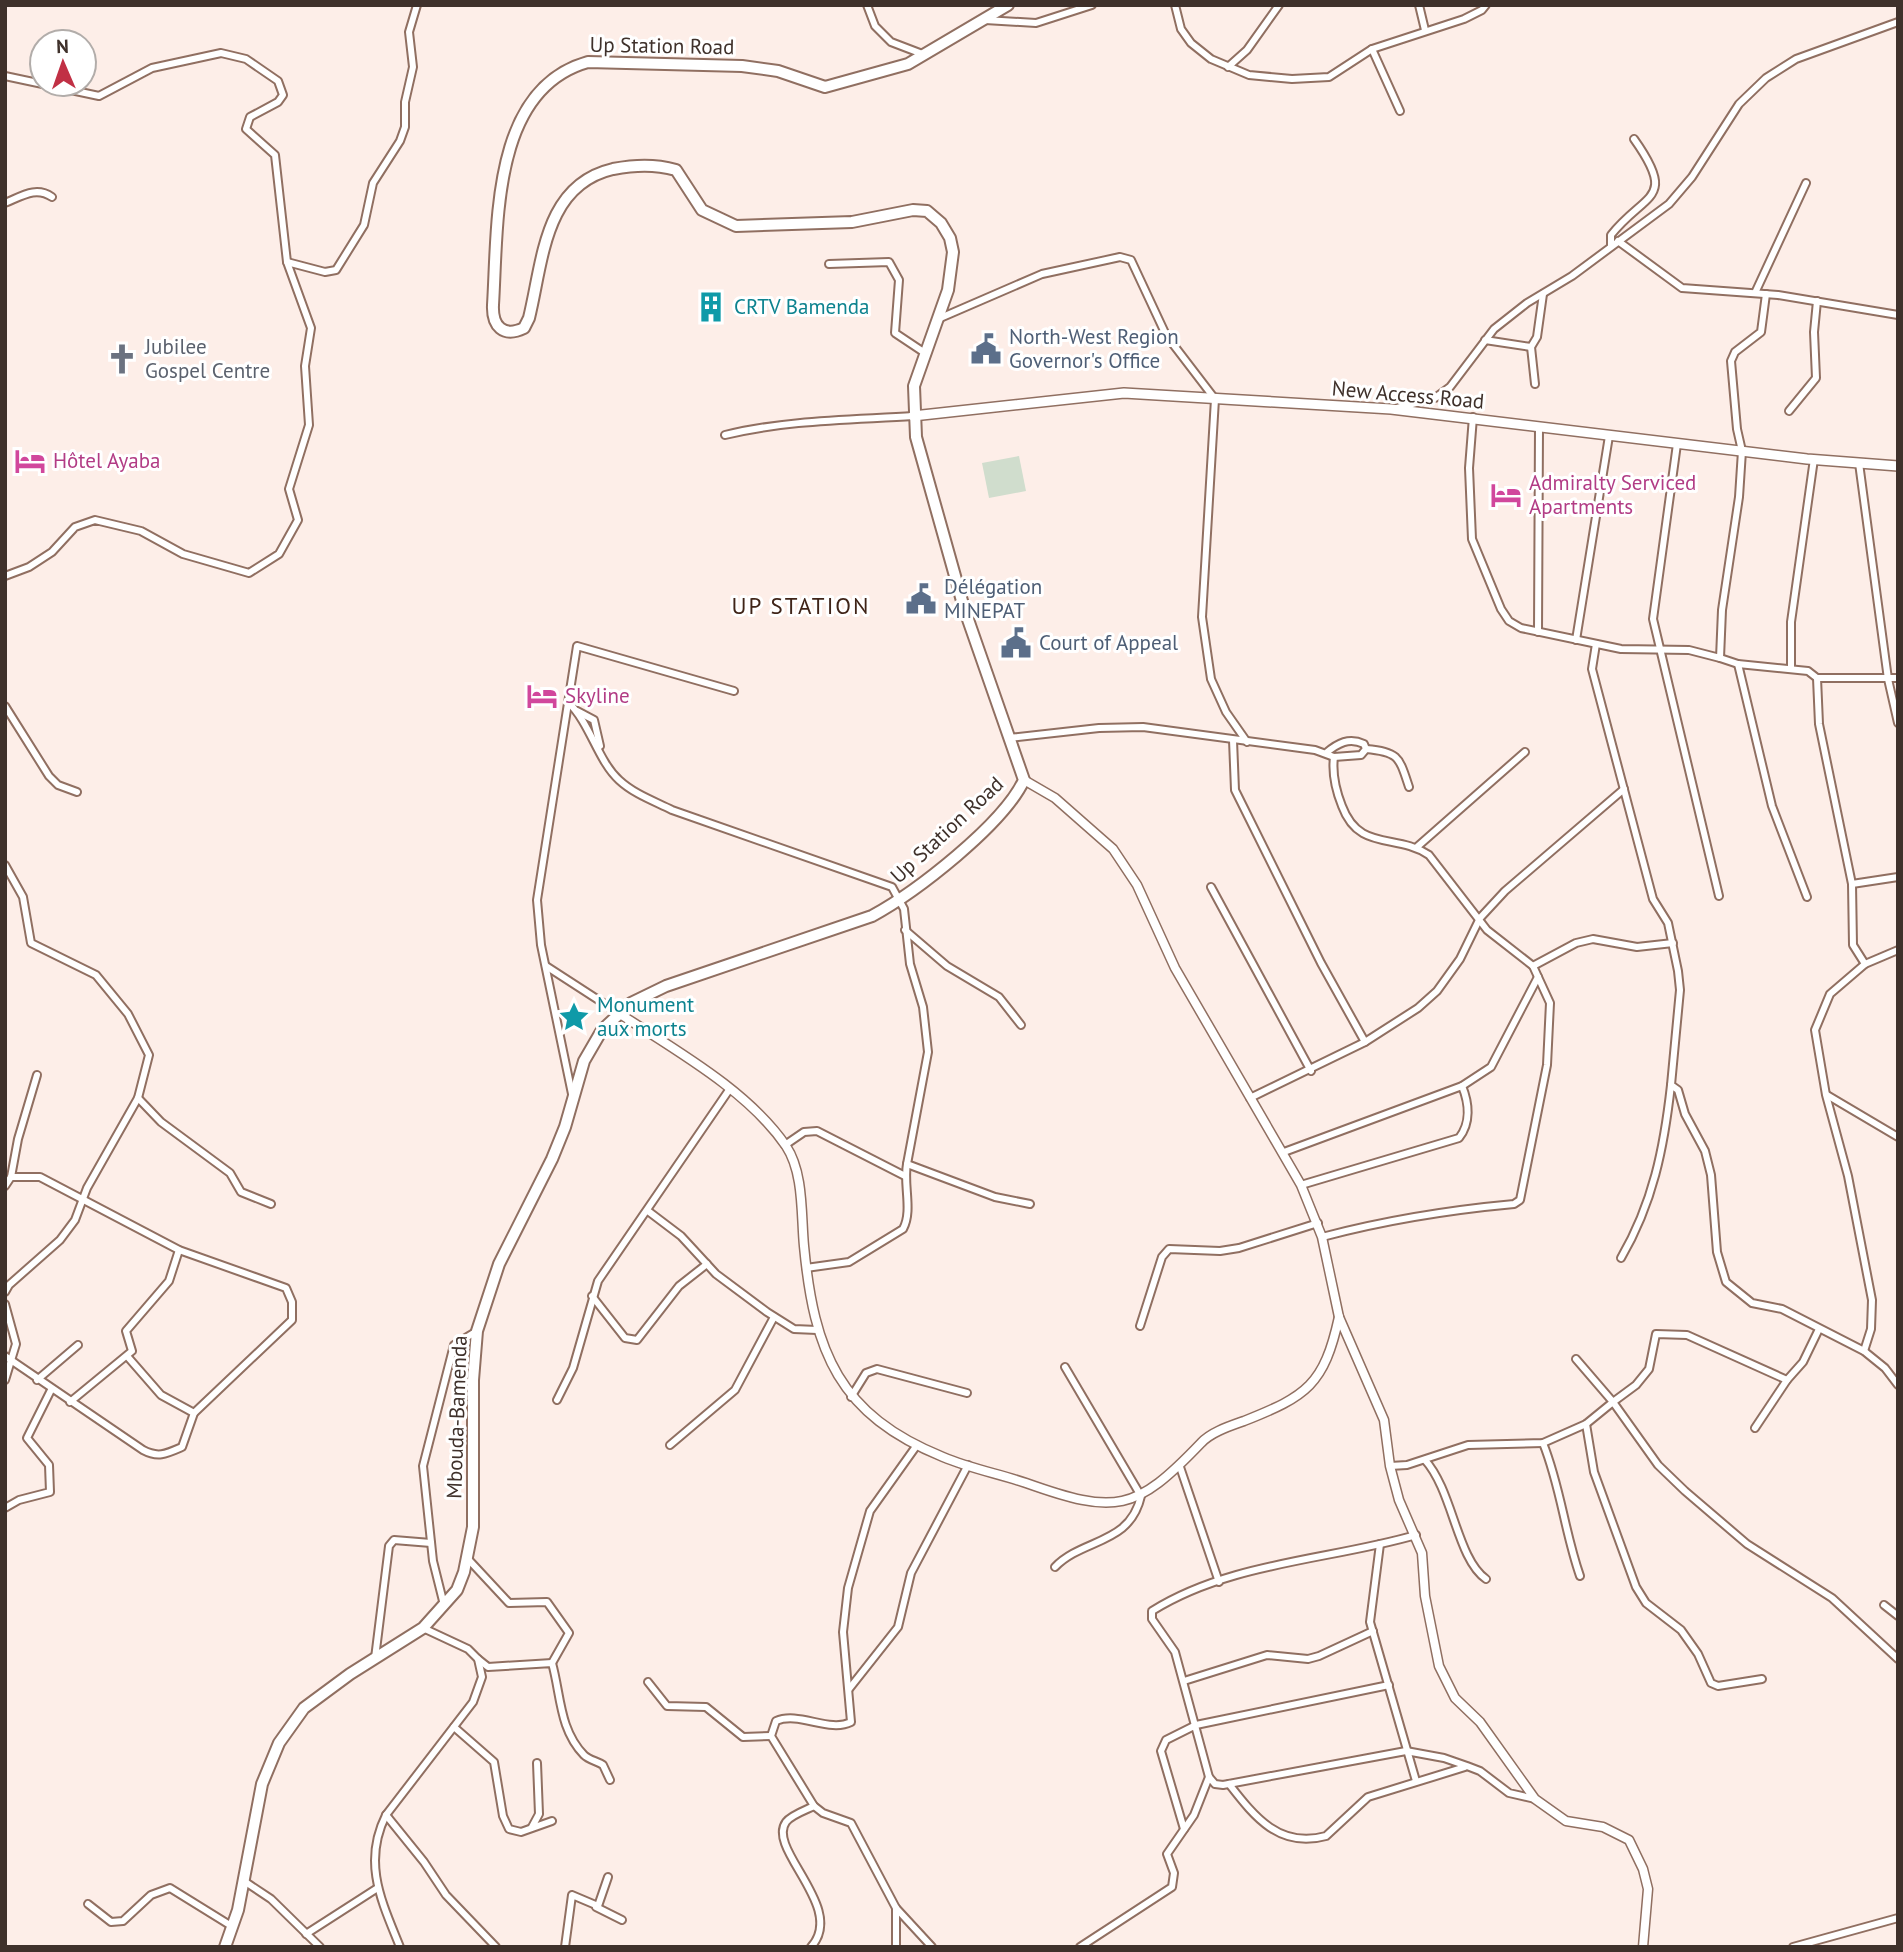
<svg xmlns="http://www.w3.org/2000/svg" width="1903" height="1952" font-family="'PT Sans',sans-serif">
<rect width="100%" height="100%" fill="#fdeee8"/>
<!-- green -->
<polygon fill="#d0ddcd" points="1019,456 1026,491 989,498 982,463"/>
<g fill="none" stroke-linecap="round" stroke-linejoin="round">
<!-- minor casing -->
<g stroke="#906f61" stroke-width="10">
<g id="minor">
<polyline points="867,5 875,26 891,42 925,55"/>
<polyline points="1175,5 1181,29 1191,43 1211,59 1249,75 1292,79 1329,77 1372,49 1464,19 1482,10 1486,5"/>
<polyline points="1419,5 1425,30"/>
<polyline points="985,20 1036,23 1092,5"/>
<polyline points="1372,49 1400,111"/>
<polyline points="1228,67 1247,50 1279,5"/>
<polyline points="5,76 99,96 152,68 221,53 246,59 278,81 283,95 278,102 250,117 246,129 275,155 287,262 311,328 305,366 309,425 289,489 298,520 279,554 249,573 183,554 141,531 95,520 75,527 52,552 29,567 5,576"/>
<path d="M5,203C22,196 36,186 52,197"/>
<polyline points="1618,241 1682,288 1778,295 1898,315"/>
<path d="M1611,246V235C1645,192 1678,201 1634,139"/>
<polyline points="287,262 325,272 336,270 364,225 373,183 400,141 405,127 405,102 413,67 409,32 417,5"/>
<polyline points="829,264 889,262 899,280 895,333 925,353"/>
<polyline points="1755,293 1806,183"/>
<polyline points="938,319 1042,274 1120,257 1131,260 1166,335 1215,399 1202,617 1211,679 1226,712 1247,742"/>
<polyline points="1485,340 1531,347 1537,337 1543,294"/>
<polyline points="1531,347 1535,384"/>
<polyline points="1397,408 1435,398 1450,387 1494,329 1527,303 1572,276 1669,204 1692,177 1739,104 1766,78 1796,59 1898,22"/>
<polyline points="1789,411 1816,378 1814,332 1817,301"/>
<polyline points="1473,417 1469,468 1472,539 1501,609 1509,621 1521,628 1621,649 1689,650 1720,658 1722,610 1739,497 1742,451 1737,429 1731,361 1735,352 1761,332 1766,294"/>
<path d="M725,435C786,420 851,420 913,416"/>
<polyline points="1677,444 1653,619 1719,896"/>
<polyline points="1859,463 1888,679 1898,723"/>
<polyline points="1538,632 1539,427"/>
<polyline points="1576,640 1609,436"/>
<polyline points="1596,644 1592,669 1653,899 1668,923 1678,971 1680,990 1671,1085 1678,1090 1685,1114 1705,1151 1711,1175 1717,1252 1726,1282 1752,1303 1782,1309 1864,1351 1885,1368 1898,1385"/>
<polyline points="1720,658 1738,664 1808,671 1817,678 1819,724 1852,884 1853,945 1865,964"/>
<polyline points="1738,664 1772,806 1807,897"/>
<polyline points="1791,668 1791,622 1814,459"/>
<polyline points="1817,678 1898,678"/>
<path d="M568,702C590,723 598,761 619,780C634,794 654,801 672,810L892,887L904,909L910,964L923,1007L928,1052L907,1164L995,1197L1030,1204"/>
<polyline points="5,706 49,776 58,785 77,792"/>
<polyline points="577,711 594,720 600,746"/>
<path d="M1009,738L1099,728L1143,727L1315,750L1334,757L1361,755L1366,749L1364,744C1349,737 1338,743 1326,753"/>
<polyline points="1233,740 1235,790 1321,963 1365,1042"/>
<path d="M1366,749C1399,752 1399,757 1409,787"/>
<polyline points="1417,847 1525,752"/>
<polyline points="5,865 23,897 31,943 96,975 128,1014 149,1055 138,1098 87,1188 75,1220 60,1240 9,1285 5,1292"/>
<polyline points="1852,884 1898,877"/>
<polyline points="1211,887 1311,1071"/>
<polyline points="905,930 947,966 999,997 1021,1025"/>
<polyline points="546,966 617,1012"/>
<polyline points="1533,966 1576,943 1593,939 1637,947 1673,943"/>
<polyline points="572,1094 541,945 537,900 577,646 734,691"/>
<polyline points="1827,1095 1898,1137"/>
<polyline points="138,1098 161,1122 230,1173 241,1192 271,1204"/>
<polyline points="1250,1098 1365,1042 1418,1008 1437,991 1460,959 1480,918 1505,891 1624,789"/>
<polyline points="785,1145 804,1132 817,1131 905,1176"/>
<polyline points="1284,1152 1462,1086 1491,1067 1538,977"/>
<polyline points="11,1177 18,1139 37,1075"/>
<path d="M1301,1185L1459,1138C1471,1123 1469,1103 1462,1086"/>
<path d="M5,1186L11,1177H40L179,1250L286,1288L292,1302V1320L194,1413L182,1447C166,1454 158,1458 143,1450L5,1356"/>
<polyline points="648,1211 681,1236 716,1274 767,1312 794,1329 817,1330"/>
<path d="M1322,1237C1386,1220 1449,1210 1514,1204L1520,1200L1547,1065L1550,1003L1533,966L1487,930L1429,855C1396,833 1359,852 1342,806C1336,791 1332,773 1334,757"/>
<path d="M1621,1258C1653,1203 1664,1148 1671,1085"/>
<path d="M806,1268L849,1262L903,1229C913,1211 903,1184 907,1164"/>
<polyline points="592,1296 625,1338 637,1340 679,1286 707,1264"/>
<polyline points="5,1304 16,1344 5,1380"/>
<polyline points="1140,1326 1162,1257 1169,1249 1220,1251 1239,1248 1318,1223"/>
<polyline points="1864,1351 1871,1329 1872,1300 1848,1176 1826,1095 1815,1030 1830,994 1865,964 1898,950"/>
<polyline points="127,1356 161,1395 194,1413"/>
<polyline points="1576,1359 1613,1402 1636,1385 1649,1369 1656,1334 1687,1335 1787,1380 1803,1362 1819,1329"/>
<polyline points="37,1380 78,1345"/>
<polyline points="851,1397 866,1373 877,1369 967,1393"/>
<polyline points="557,1400 573,1368 598,1281 729,1090"/>
<polyline points="70,1402 132,1351 126,1331 169,1281 179,1250"/>
<polyline points="1586,1424 1594,1472 1636,1587 1646,1603 1681,1630 1698,1654 1711,1683 1718,1686 1762,1679"/>
<polyline points="1755,1428 1787,1380"/>
<path d="M1543,1443C1561,1488 1564,1530 1580,1576"/>
<polyline points="670,1445 735,1390 774,1317"/>
<path d="M917,1445L870,1511L848,1588L843,1632L851,1722C829,1733 799,1711 776,1721L771,1736L814,1806L823,1813L851,1823L896,1908L932,1947"/>
<path d="M1425,1460C1453,1491 1457,1559 1486,1579"/>
<polyline points="1390,1466 1407,1465 1468,1445 1543,1443 1586,1424 1613,1402 1658,1465 1685,1491 1747,1544 1832,1598 1898,1659"/>
<polyline points="1180,1467 1219,1582"/>
<polyline points="5,1508 19,1500 50,1492 49,1465 27,1438 51,1390"/>
<path d="M1416,1535C1330,1560 1230,1562 1152,1611V1619L1175,1652L1209,1777L1215,1784L1223,1785L1406,1751L1444,1758L1467,1766L1480,1771L1509,1793L1535,1799"/>
<polyline points="1380,1544 1370,1622 1416,1781"/>
<polyline points="468,1559 509,1603 547,1602 569,1633 552,1663"/>
<path d="M1055,1567C1083,1538 1130,1545 1141,1496L1065,1367"/>
<polyline points="444,1605 433,1561 423,1466 454,1345 477,1331"/>
<polyline points="1884,1605 1898,1616"/>
<polyline points="375,1658 389,1546 394,1540 431,1543"/>
<path d="M478,1659L488,1667L552,1663C561,1695 559,1729 584,1755C589,1760 597,1761 603,1765L610,1780"/>
<polyline points="1184,1681 1267,1655 1308,1659 1319,1656 1373,1631"/>
<polyline points="648,1682 667,1706 706,1707 743,1737 771,1736"/>
<polyline points="849,1689 898,1627 911,1573 968,1465"/>
<polyline points="454,1727 494,1762 503,1816 509,1829 521,1832 552,1821"/>
<path d="M1229,1784C1254,1816 1279,1849 1326,1836L1368,1797L1465,1767"/>
<polyline points="386,1815 424,1862 446,1895 496,1947"/>
<polyline points="532,1827 539,1814 537,1763"/>
<polyline points="1184,1829 1161,1751 1166,1740 1196,1725 1389,1685"/>
<polyline points="244,1881 271,1899 320,1947"/>
<polyline points="88,1904 111,1922 123,1921 151,1895 170,1888 233,1927"/>
<polyline points="596,1907 622,1920"/>
<polyline points="896,1908 896,1947"/>
<polyline points="306,1934 376,1889"/>
<path d="M400,1947C382,1902 362,1863 386,1815L473,1702L482,1677L478,1659L468,1649L423,1628"/>
<polyline points="565,1947 572,1895 598,1906 608,1877"/>
<path d="M811,1947C847,1908 766,1849 786,1822C791,1815 806,1810 814,1806"/>
<polyline points="1080,1947 1172,1887 1174,1873 1167,1854 1194,1815 1209,1777"/>
<polyline points="1793,1947 1898,1918"/>
</g>
</g>
<!-- tertiary casing -->
<g stroke="#906f61" stroke-width="11">
<g id="tertiary">
<polyline points="1024,780 1055,798 1113,849 1137,885 1175,968 1301,1185 1322,1237 1339,1317 1384,1420 1390,1466 1399,1500 1422,1553 1425,1596 1439,1666 1455,1698 1480,1722 1535,1799 1566,1821 1603,1827 1629,1840 1643,1869 1648,1889 1643,1947"/>
<path d="M617,1012C673,1049 748,1090 786,1146C804,1173 801,1215 804,1246C814,1352 839,1415 943,1457C969,1468 999,1474 1026,1483C1116,1515 1135,1512 1201,1443C1211,1432 1230,1426 1244,1421C1307,1396 1324,1385 1339,1317"/>
</g>
</g>
<!-- secondary casing -->
<g stroke="#906f61" stroke-width="12">
<polyline id="secondary" points="913,416 1124,393 1391,409 1807,459 1898,466"/>
</g>
<!-- trunk casing -->
<g stroke="#906f61" stroke-width="14">
<path id="trunk" d="M225,1947L238,1910L262,1784L279,1743L304,1708L350,1674L423,1628L457,1590L464,1572L473,1527V1380L477,1331L499,1264L552,1159L565,1127L584,1061L602,1030L631,1003L666,986L872,916C916,892 1003,825 1024,780L964,608L916,437L914,386L948,290L953,252L950,238L941,223L927,211L913,210L852,222L736,226L702,210L676,170C654,164 635,165 613,169C544,185 543,261 529,318L524,328C503,338 492,326 493,305C498,224 491,89 588,62L742,66L778,71L825,87L908,64L1008,5"/>
</g>
<!-- minor -->
<use href="#minor" stroke="#fff" stroke-width="6"/>
<!-- tertiary -->
<use href="#tertiary" stroke="#fff" stroke-width="8"/>
<!-- secondary -->
<use href="#secondary" stroke="#fff" stroke-width="9"/>
<!-- trunk -->
<use href="#trunk" stroke="#fff" stroke-width="10"/>
</g>
<!-- icons -->
<defs>
<g id="building-bare" transform="scale(2.415)"><path d="M-4-6H4V6H1V3H-1V6H-4ZM-2.5-4.3h1.7v1.8h-1.7ZM.8-4.3h1.7v1.8H.8ZM-2.5-1h1.7V.8h-1.7ZM.8-1h1.7V.8H.8Z" fill="#0f9aa8" stroke="#fff" stroke-width="2.5" paint-order="stroke"/></g>
<g id="civic-bare" transform="scale(2.415)"><path d="M-.6-6.5H3V-4.5H.6V-3L4-1V1h2V6H-6V1h2V-1L-.6-3ZM-1.2 2.5V6h2.4V2.5Z" fill="#5c6f8a" stroke="#fff" stroke-width="2.5" paint-order="stroke"/></g>
<g id="church-bare" transform="scale(2.415)"><path d="M-1.2-6h2.4v3.5h3.3v2.4h-3.3V6h-2.4V-.1h-3.3v-2.4h3.3Z" fill="#6b7280" stroke="#fff" stroke-width="2.5" paint-order="stroke"/></g>
<g id="hotel-bare" transform="scale(2.415)"><path d="M-6-4.5h1.5V1H6V5H4.5V3h-9V5H-6ZM-4 0a1.8 1.8 0 1 1 3.6 0ZM.5 0V-2.5h3Q6-2.5 6 0Z" fill="#d1479c" stroke="#fff" stroke-width="2.5" paint-order="stroke"/></g>
<g id="sight-bare" transform="scale(2.415)"><path d="M0-6L1.8-2.2L6-1.7L2.9 1.2L3.7 5.4L0 3.3L-3.7 5.4L-2.9 1.2L-6-1.7L-1.8-2.2Z" fill="#0f9aa8" stroke="#fff" stroke-width="2.5" paint-order="stroke"/></g>
</defs>
<g fill-rule="evenodd">
<use href="#building-bare" x="711" y="307"/>
<use href="#civic-bare" x="986" y="349"/>
<use href="#church-bare" x="122" y="359"/>
<use href="#hotel-bare" x="30" y="461"/>
<use href="#hotel-bare" x="1506" y="495"/>
<use href="#civic-bare" x="921" y="599"/>
<use href="#civic-bare" x="1016" y="643"/>
<use href="#hotel-bare" x="542" y="696"/>
<use href="#sight-bare" x="574" y="1017"/>
</g>
<g text-anchor="middle" stroke-width="6" stroke-linejoin="round" paint-order="stroke">
<!-- street labels -->
<g font-size="21" fill="#3f312b" stroke="#fff">
<text transform="translate(662 46) rotate(1)" y="7">Up Station Road</text>
<text transform="translate(1408 395) rotate(5)" y="7">New Access Road</text>
<text transform="translate(947 830) rotate(-43)" y="7">Up Station Road</text>
<text transform="translate(457 1417) rotate(-88)" y="7">Mbouda-Bamenda</text>
</g>
<!-- culture labels -->
<g font-size="21" fill="#0d838f" stroke="#fff" text-anchor="start">
<text x="734" y="314">CRTV Bamenda</text>
<text x="597" y="1012">Monument<tspan x="597" dy="24">aux morts</tspan></text>
</g>
<!-- service labels -->
<g font-size="21" fill="#4e5e75" stroke="#fff" text-anchor="start">
<text x="1009" y="344">North-West Region<tspan x="1009" dy="24">Governor's Office</tspan></text>
<text x="944" y="594">Délégation<tspan x="944" dy="24">MINEPAT</tspan></text>
<text x="1039" y="650">Court of Appeal</text>
</g>
<!-- worship labels -->
<g font-size="21" fill="#5b616d" stroke="#fff" text-anchor="start">
<text x="145" y="354">Jubilee<tspan x="145" dy="24">Gospel Centre</tspan></text>
</g>
<!-- hotel labels -->
<g font-size="21" fill="#b23c85" stroke="#fff" text-anchor="start">
<text x="53" y="468">Hôtel Ayaba</text>
<text x="1529" y="490">Admiralty Serviced<tspan x="1529" dy="24">Apartments</tspan></text>
<text x="565" y="703">Skyline</text>
</g>
<!-- neighbourhood labels -->
<g font-size="23" letter-spacing="2" fill="#3f2418" stroke="#fff">
<text x="801" y="614">UP STATION</text>
</g>
</g>
<!-- border -->
<rect width="1903" height="1952" fill="none" stroke="#3f312b" stroke-width="14"/>
<!-- north arrow -->
<g transform="translate(63 63) rotate(358)"><circle r="33" fill="#ffffff" stroke="#b2adaa" stroke-width="2"/>
<path d="M0-5L12 26L0 18L-12 26Z" fill="#c13045"/>
<text y="-10" font-size="19" font-weight="bold" text-anchor="middle" fill="#3f312b">N</text>
</g>
</svg>
